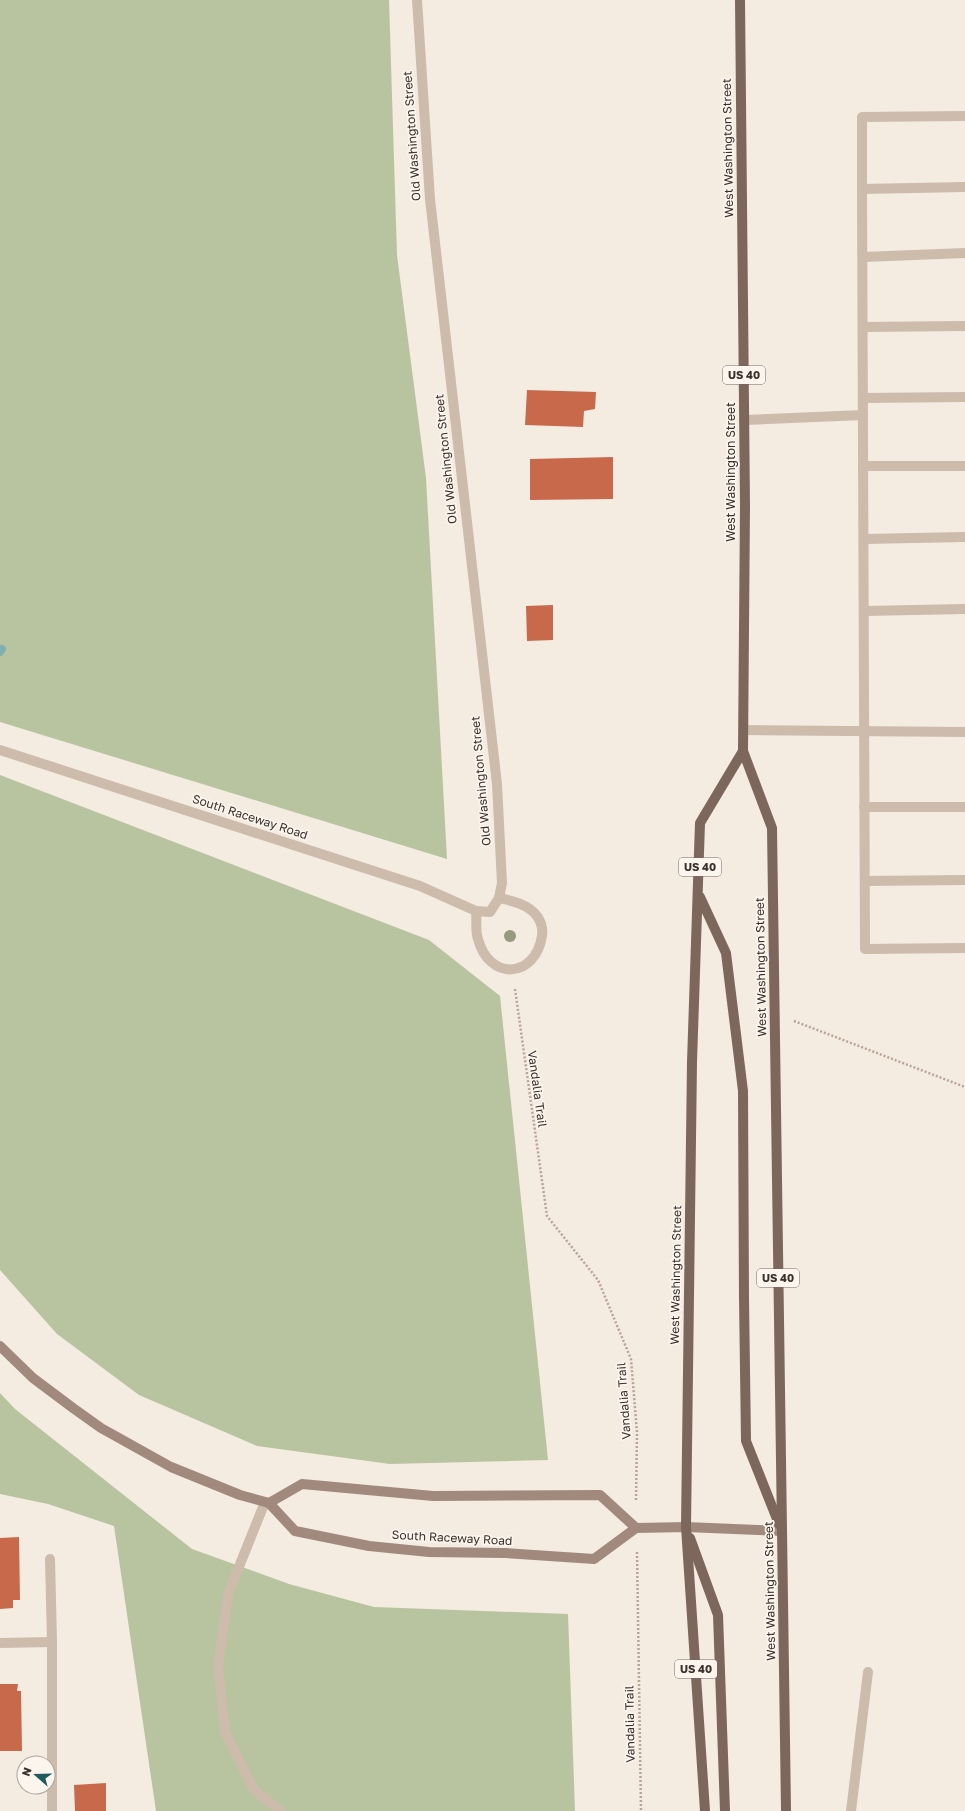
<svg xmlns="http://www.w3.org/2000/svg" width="965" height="1811" font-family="'Golos Text',sans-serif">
<rect width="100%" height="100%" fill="#f4ebe1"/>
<!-- green -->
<g fill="#b8c4a0">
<polygon points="0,0 389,0 397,255 426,478 447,859 0,722"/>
<polygon points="0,775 429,940 500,996 548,1460 390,1464 257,1446 139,1395 57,1334 0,1270"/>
<polygon points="0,1393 15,1409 192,1549 289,1584 374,1607 568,1614 575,1811 156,1811 114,1526 48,1504 0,1494"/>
</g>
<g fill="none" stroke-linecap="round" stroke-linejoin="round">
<!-- stream -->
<polyline stroke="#7fb0b2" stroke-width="8" points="0,652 2,649"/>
</g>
<!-- building -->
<g fill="#c8694b">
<polygon points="527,390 596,392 595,409 584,411 583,427 525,425"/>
<polygon points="613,457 613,499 530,500 530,459"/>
<polygon points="553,605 553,640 527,641 526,606"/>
<polygon points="19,1537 20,1600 13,1600 13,1608 0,1609 0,1538"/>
<polygon points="0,1684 18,1684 17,1691 21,1691 22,1751 0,1751"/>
<polygon points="106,1783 106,1811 75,1811 74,1785"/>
</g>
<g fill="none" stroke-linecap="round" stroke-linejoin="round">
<!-- path -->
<g stroke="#b9a596" stroke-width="2.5" stroke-dasharray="2 2" stroke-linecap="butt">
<polyline points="515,989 547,1216 598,1280 631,1359 637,1432 636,1501"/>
<polyline points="794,1021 965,1087"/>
<polyline points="637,1552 641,1811"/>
</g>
<!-- lane -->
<g stroke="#cdbbac" stroke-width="10">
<polyline points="965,116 862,117 862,189 865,949 965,948"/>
<polyline points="862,189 965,187"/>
<polyline points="863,257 965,253"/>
<polyline points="863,327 965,326"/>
<polyline points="863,398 965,397"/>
<polyline points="744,420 863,415"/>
<polyline points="863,466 965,466"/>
<polyline points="864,539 965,537"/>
<polyline points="864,611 965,609"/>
<polyline points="744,730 965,732"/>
<polyline points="864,807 965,807"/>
<polyline points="865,881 965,880"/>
<path d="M476,911C477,920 475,931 478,939C489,981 535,979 542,936C543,929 542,923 537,916C528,904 513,901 499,898"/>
<polyline points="265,1502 228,1594 218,1665 225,1732 254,1790 280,1811"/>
<polyline points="851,1811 868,1672"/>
</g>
<!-- street -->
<g stroke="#cdbbac" stroke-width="10">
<polyline points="0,750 420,886 476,911 490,912 499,898 502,883 497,784 430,199 417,0"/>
<polyline points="50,1559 52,1642 52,1811"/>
<polyline points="0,1643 52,1642"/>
</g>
<!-- secondary -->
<g stroke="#a18a7d" stroke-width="10">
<polyline points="0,1346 33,1378 73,1408 101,1428 171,1467 240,1495 269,1503 295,1531 369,1546 429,1552 505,1553 594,1559 636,1528 686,1527 782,1531"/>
<polyline points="269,1503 302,1484 433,1496 600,1495 636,1528"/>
</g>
<!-- primary -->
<g stroke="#7d675c" stroke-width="10">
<polyline points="740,0 745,506 743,751 772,828 786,1811"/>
<polyline points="700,897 726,953 743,1091 744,1298 746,1441 779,1524"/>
<polyline points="690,1538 718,1615 725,1811"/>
<polyline points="705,1811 686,1527 692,1062 700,823 743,751"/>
</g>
</g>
<!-- trees -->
<circle fill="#969b7f" cx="510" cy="936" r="6"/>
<g text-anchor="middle" stroke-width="3.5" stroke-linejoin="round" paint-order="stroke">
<!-- shield labels -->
<g fill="#fbf5ee" stroke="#756b66" stroke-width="1">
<rect x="723" y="366" width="42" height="18" rx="3"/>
<rect x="679" y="858" width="42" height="18" rx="3"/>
<rect x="757" y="1269" width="42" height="18" rx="3"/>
<rect x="675" y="1660" width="42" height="18" rx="3"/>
</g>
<g font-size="11" font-weight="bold" fill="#3b302b">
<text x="744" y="379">US 40</text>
<text x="700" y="871">US 40</text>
<text x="778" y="1282">US 40</text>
<text x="696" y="1673">US 40</text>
</g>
<!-- street labels -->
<g font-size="12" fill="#3b302b" stroke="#fbf5ee">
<text transform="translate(412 136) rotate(-94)" y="4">Old Washington Street</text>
<text transform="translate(728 148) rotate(-91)" y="4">West Washington Street</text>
<text transform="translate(446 459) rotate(-96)" y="4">Old Washington Street</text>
<text transform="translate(731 472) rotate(-90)" y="4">West Washington Street</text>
<text transform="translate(481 781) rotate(-95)" y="4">Old Washington Street</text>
<text transform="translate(250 817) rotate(18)" y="4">South Raceway Road</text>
<text transform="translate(761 967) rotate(-91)" y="4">West Washington Street</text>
<text transform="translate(537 1089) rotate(82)" y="4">Vandalia Trail</text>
<text transform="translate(676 1275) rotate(-89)" y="4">West Washington Street</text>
<text transform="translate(624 1401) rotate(-94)" y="4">Vandalia Trail</text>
<text transform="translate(452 1538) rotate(3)" y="4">South Raceway Road</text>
<text transform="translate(770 1591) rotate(-91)" y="4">West Washington Street</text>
<text transform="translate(630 1724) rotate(-91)" y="4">Vandalia Trail</text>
</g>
</g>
<!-- north arrow -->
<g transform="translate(36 1775) rotate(290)"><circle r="19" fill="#fbf5ee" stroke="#aea6a0"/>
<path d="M0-3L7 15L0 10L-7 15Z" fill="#1f5a5e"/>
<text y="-6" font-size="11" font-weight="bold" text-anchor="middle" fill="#3b302b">N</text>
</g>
</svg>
